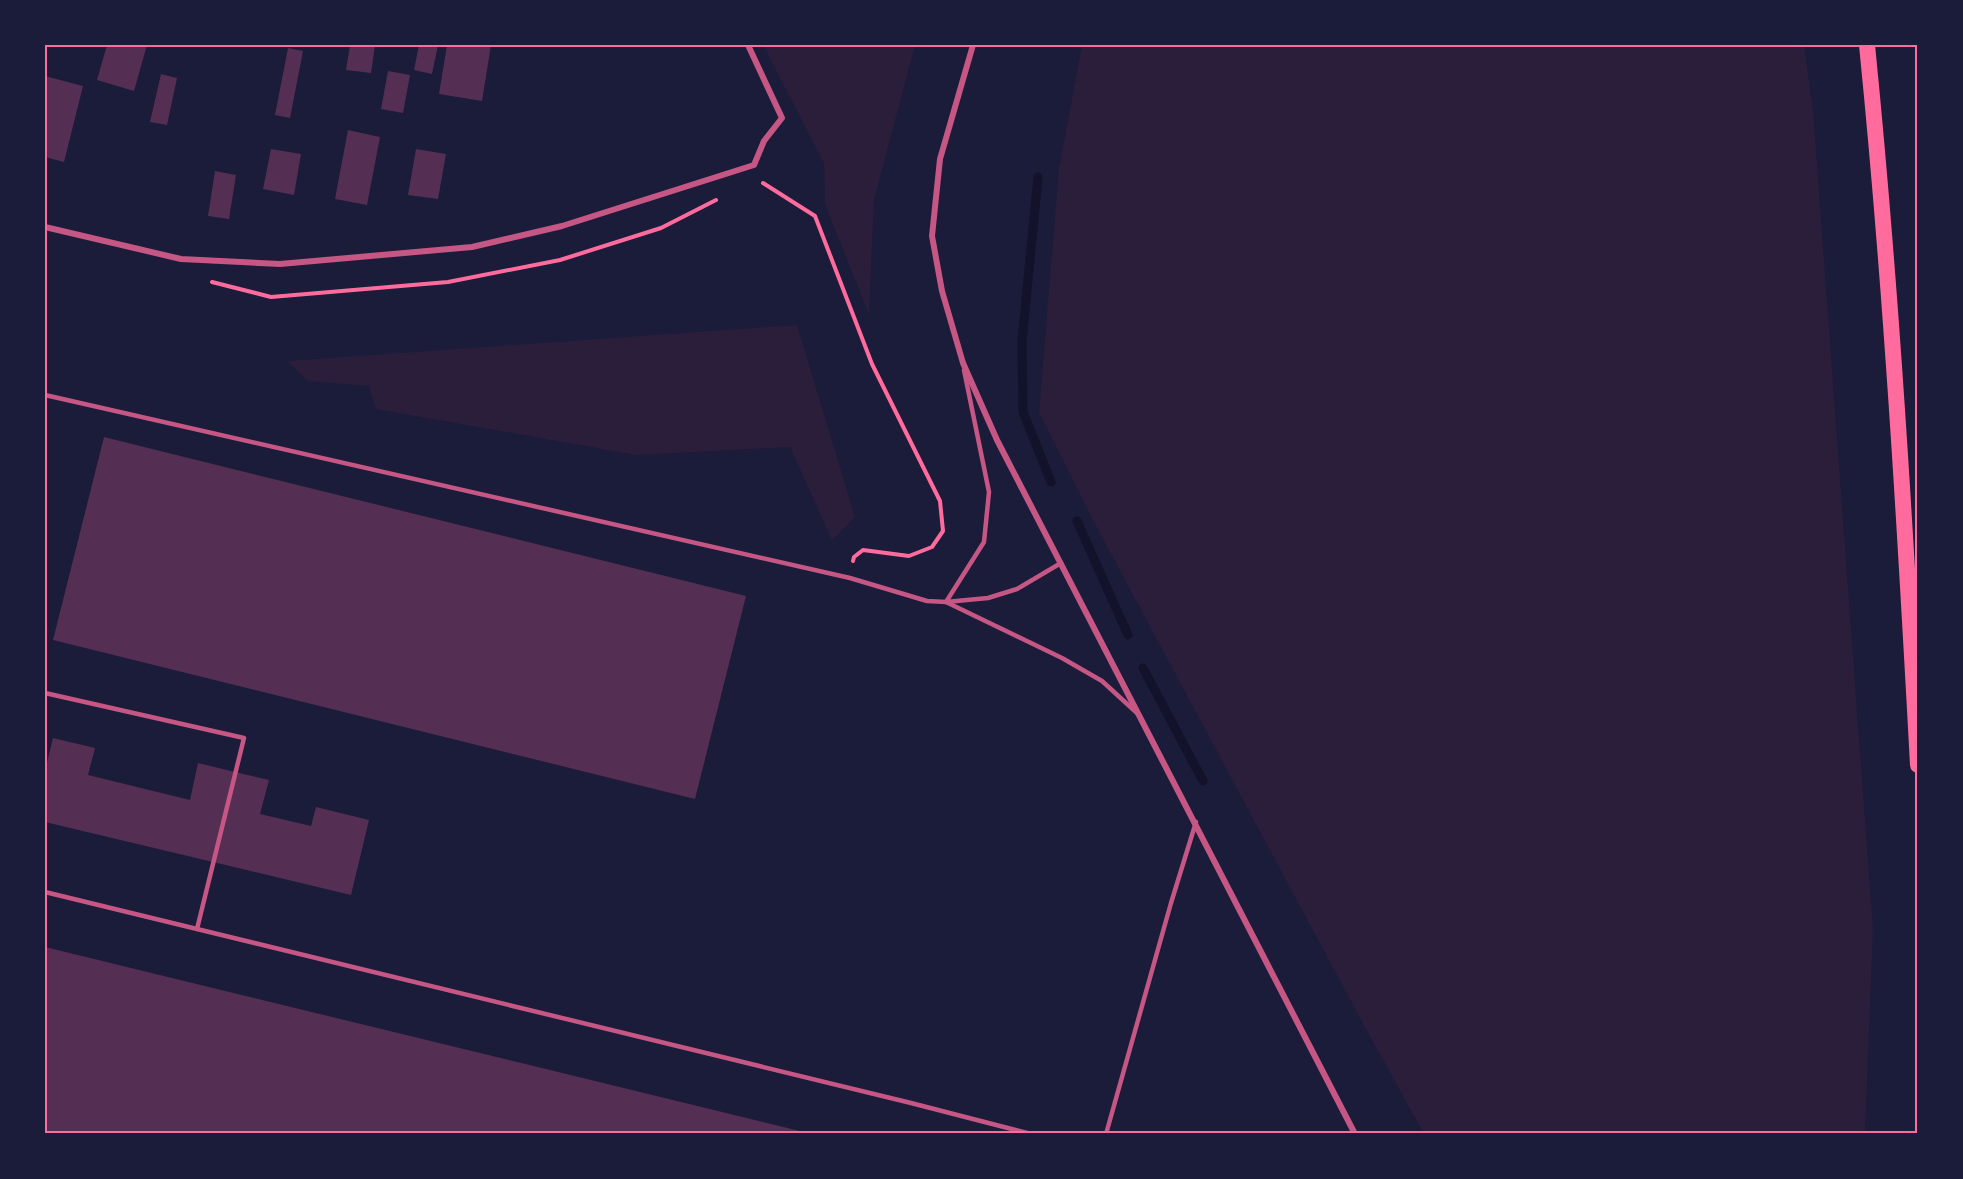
<svg xmlns="http://www.w3.org/2000/svg" width="1963" height="1179" font-family="Spectral,serif">
<rect width="100%" height="100%" fill="#1b1b3a"/>
<!-- green -->
<g fill="#2a1e3b">
<polygon points="763,45 915,45 874,200 869,314 825,204 824,163"/>
<polygon points="1082,45 1804,45 1813,110 1873,929 1865,1134 1424,1134 1367,1031 1095,524 1039,412 1059,169"/>
<polygon points="797,325 855,517 832,540 790,447 636,455 376,409 369,386 308,381 287,361"/>
</g>
<g fill="none" stroke-linecap="round" stroke-linejoin="round">
<!-- stream -->
<g stroke="#12122b" stroke-width="9">
<polyline points="1038,177 1022,341 1023,412 1051,482"/>
<polyline points="1077,521 1128,635"/>
<polyline points="1143,668 1203,781"/>
</g>
</g>
<!-- building -->
<g fill="#542f53">
<polygon points="107,45 147,45 134,91 97,80"/>
<polygon points="350,45 375,45 371,73 346,70"/>
<polygon points="419,45 438,45 432,74 414,70"/>
<polygon points="447,45 491,45 482,101 439,94"/>
<polygon points="288,48 303,51 290,118 275,115"/>
<polygon points="388,71 410,75 403,113 381,109"/>
<polygon points="161,74 177,78 167,125 150,122"/>
<polygon points="45,76 83,86 64,162 45,157"/>
<polygon points="348,130 380,137 367,205 335,199"/>
<polygon points="271,149 301,154 294,195 263,189"/>
<polygon points="416,149 446,154 438,199 408,195"/>
<polygon points="215,171 236,175 229,219 208,216"/>
<polygon points="104,437 746,596 695,799 53,640"/>
<polygon points="53,738 95,748 88,775 190,800 198,763 269,780 260,814 311,826 316,807 369,820 351,895 45,822 45,771"/>
<polygon points="45,947 808,1133 808,1134 45,1134"/>
</g>
<g fill="none" stroke-linecap="round" stroke-linejoin="round">
<!-- path -->
<g stroke="#ff6b9d" stroke-width="4">
<polyline points="763,183 815,216 872,364 940,501 943,531 932,547 909,556 863,550 854,557 853,561"/>
<polyline points="212,282 271,297 448,282 560,260 661,228 716,200"/>
</g>
<!-- service -->
<g stroke="#c65784" stroke-width="4.5">
<polyline points="45,395 850,578 927,601 946,602 988,598 1017,589 1061,563"/>
<polyline points="946,602 984,542 989,492 964,370"/>
<polyline points="946,602 1062,658 1102,681 1137,713"/>
<polyline points="45,693 244,738 197,929"/>
<polyline points="45,892 911,1103 1031,1134"/>
<polyline points="1106,1134 1171,903 1196,822"/>
</g>
<!-- minor -->
<g stroke="#c65784" stroke-width="6">
<polyline points="973,45 940,159 932,236 942,291 963,363 997,440 1355,1134"/>
<polyline points="45,227 181,259 280,264 472,247 562,226 754,165 764,141 782,118 748,45"/>
</g>
<!-- trunk -->
<path stroke="#ff6b9d" stroke-width="16" d="M1867,45C1891,284 1905,524 1918,765"/>
</g>
<!-- border -->
<rect width="1963" height="1179" fill="none" stroke="#1b1b3a" stroke-width="93"/>
<rect x="46" y="46" width="1870" height="1086" fill="none" stroke="#ff6b9d" stroke-width="2"/>
</svg>
